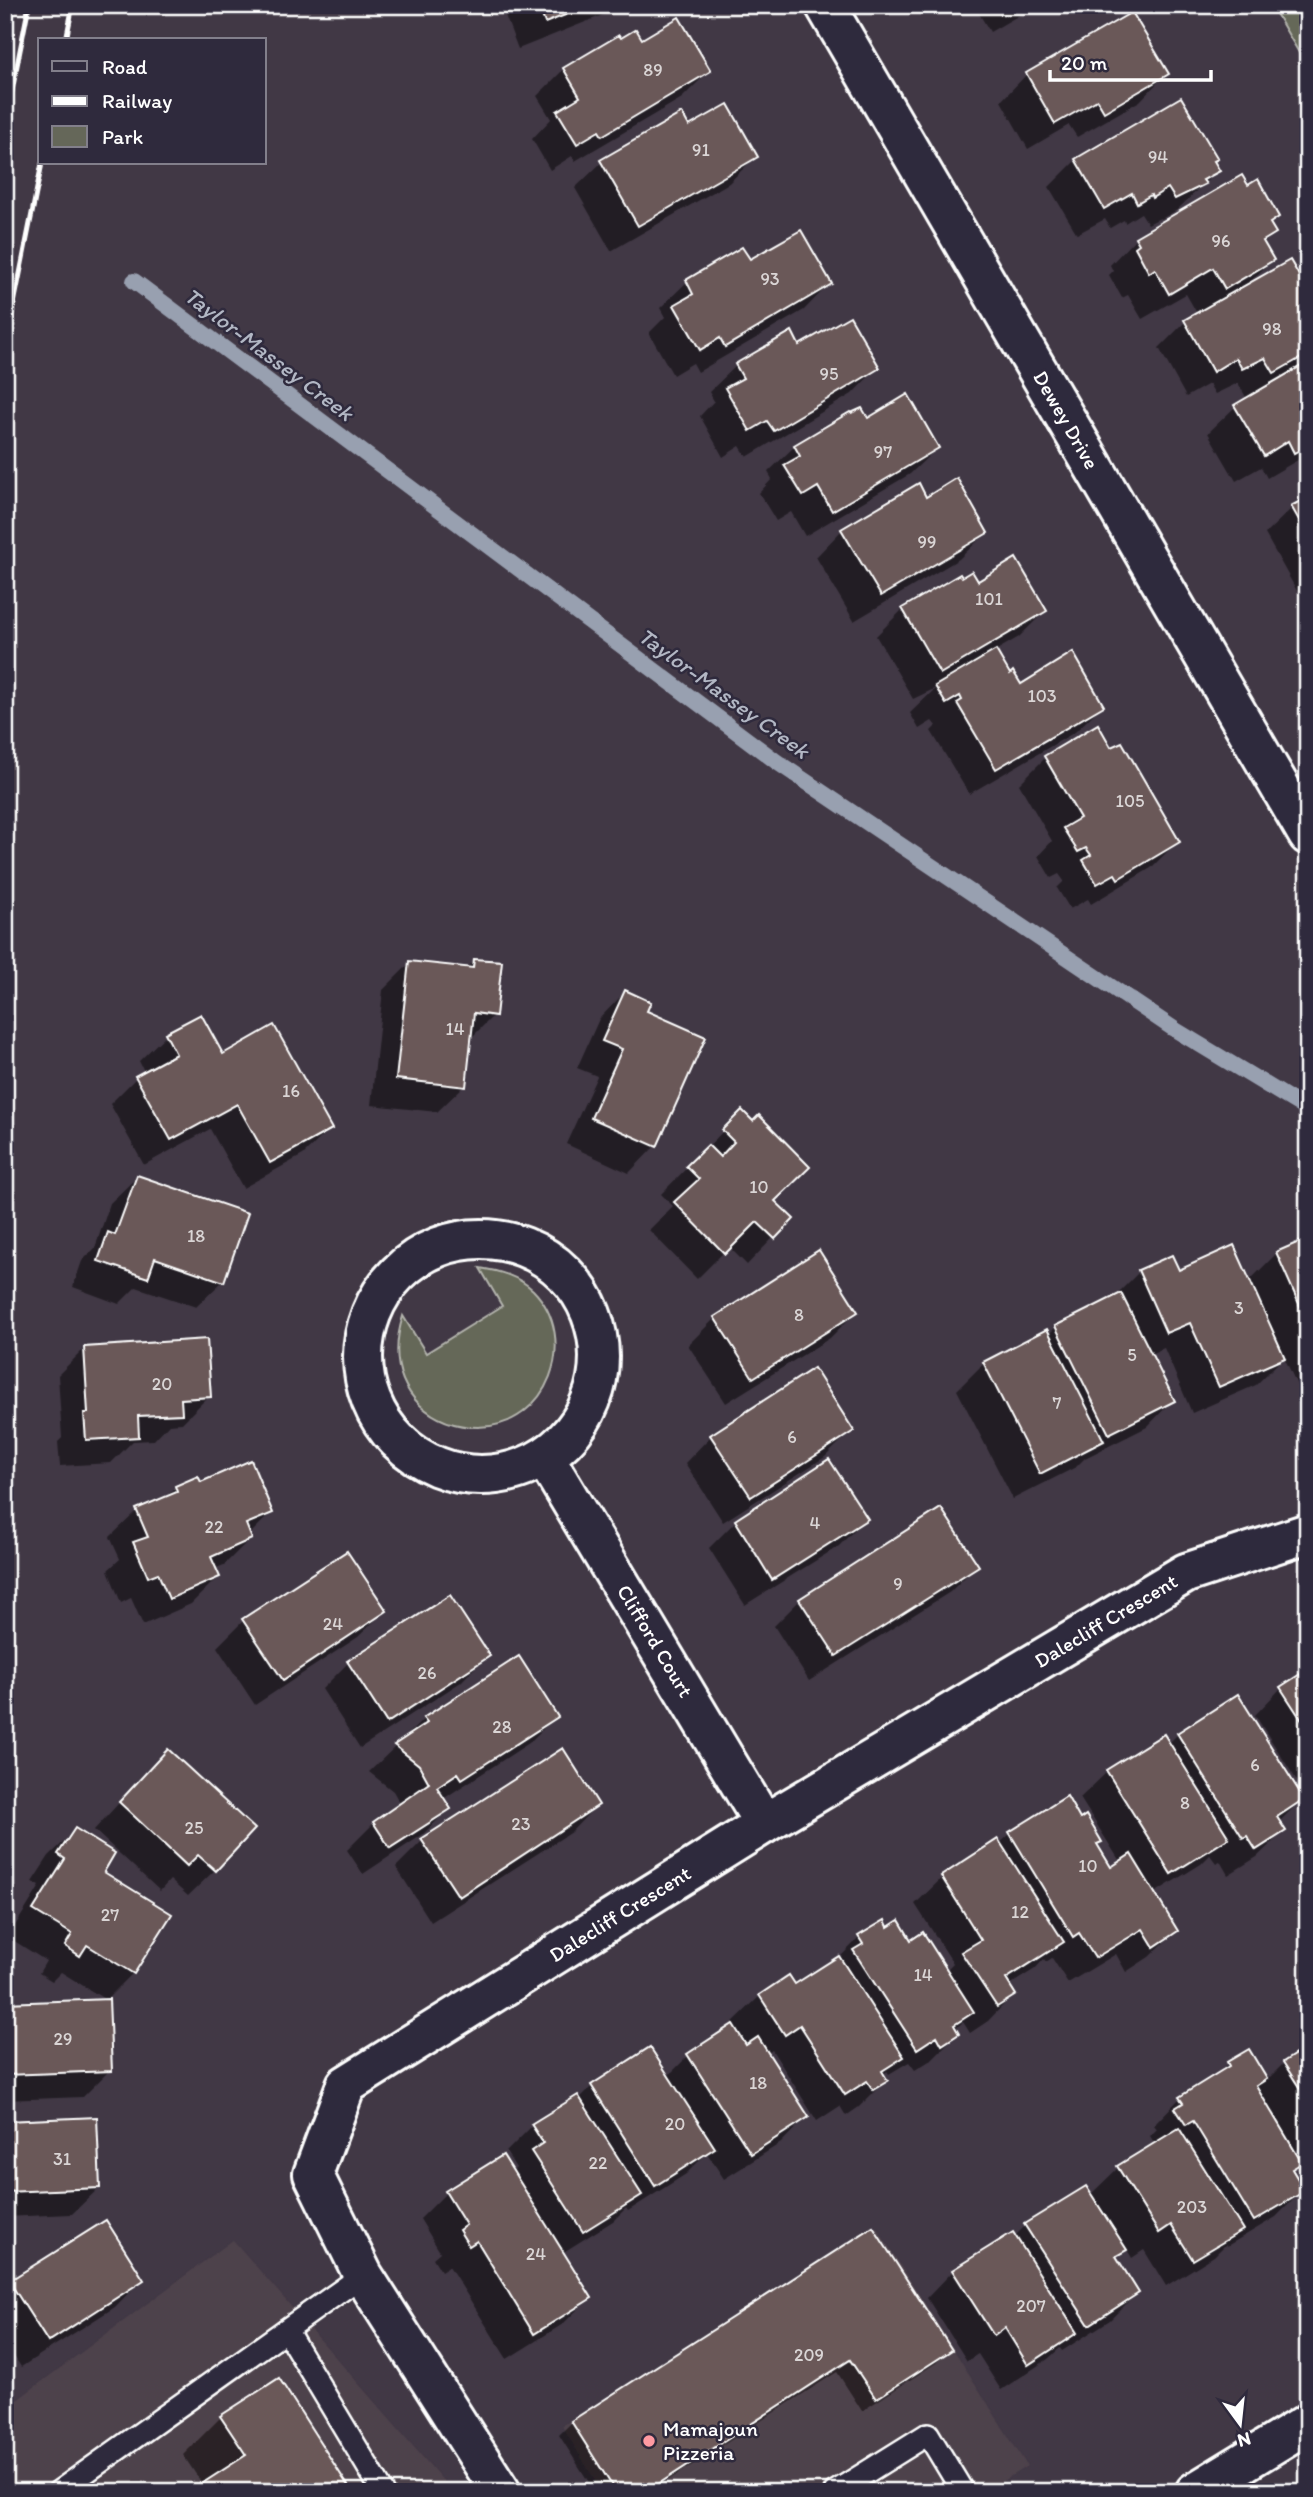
<svg xmlns="http://www.w3.org/2000/svg" width="1313" height="2497" font-family="Itim,sans-serif">
<rect width="100%" height="100%" fill="#413845"/>
<filter id="ink" filterUnits="userSpaceOnUse"><feTurbulence type="fractalNoise" baseFrequency=".0143" numOctaves="2"/><feDisplacementMap in="SourceGraphic" scale="14" xChannelSelector="R" yChannelSelector="G"/><feConvolveMatrix kernelMatrix="1 2 1 2 8 2 1 2 1" color-interpolation-filters="sRGB"/></filter>
<g filter="url(#ink)">
<!-- built -->
<g fill="#4e424b">
<polygon points="877,2228 1027,2466 985,2492 602,2492 562,2426"/>
<polygon points="233,2240 453,2492 5,2492 5,2409"/>
</g>
<!-- green -->
<g fill="#656759" stroke="#b2b3ac" stroke-width="2">
<polygon points="1271,5 1308,5 1308,68"/>
<path d="M480,1268C499,1271 518,1276 533,1290C581,1339 548,1427 478,1427C457,1427 436,1420 420,1405C395,1380 393,1348 403,1316L426,1353L502,1306Z"/>
</g>
<!-- shadow -->
<g fill="#0007">
<polygon points="501,5 628,5 518,49"/>
<polygon points="974,5 1037,5 990,32"/>
<polygon points="621,41 642,41 709,71 682,98 575,161 572,156 550,170 532,139 551,119 537,96 564,69"/>
<polygon points="1027,74 1166,74 1140,101 1077,137 1069,125 1028,149 1001,101"/>
<polygon points="688,129 756,156 729,183 611,251 575,188 602,162"/>
<polygon points="1076,160 1213,162 1218,170 1177,210 1161,219 1160,218 1148,224 1141,213 1125,223 1124,220 1110,228 1105,219 1077,234 1049,187"/>
<polygon points="1247,188 1277,217 1269,225 1274,233 1263,244 1272,260 1247,285 1308,295 1308,454 1267,478 1261,467 1236,481 1208,433 1235,407 1247,399 1238,383 1215,394 1209,384 1186,397 1159,348 1185,322 1198,315 1186,294 1142,319 1128,295 1122,298 1109,275 1113,271 1110,265 1136,238"/>
<polygon points="742,249 750,262 830,283 804,310 698,372 693,363 673,375 649,333 665,317 660,308 687,282"/>
<polygon points="791,334 799,348 878,367 852,394 747,457 740,446 723,457 700,416 714,401 709,392 736,366"/>
<polygon points="867,421 937,448 910,474 805,536 791,512 776,521 759,493 772,479 768,472 795,446"/>
<polygon points="926,499 986,533 959,559 854,621 816,557 842,530"/>
<polygon points="1308,499 1308,585 1297,591 1265,534 1292,508"/>
<polygon points="977,583 1045,611 1019,637 995,651 1009,676 1020,686 1102,706 1075,732 969,794 931,731 936,726 932,721 919,729 910,713 936,688 913,699 876,636 903,609"/>
<polygon points="1111,750 1178,841 1151,868 1091,904 1088,899 1070,909 1057,888 1064,881 1059,874 1051,878 1038,856 1052,841 1019,784 1045,758"/>
<polygon points="474,961 494,1015 469,1040 464,1086 437,1112 371,1105 383,990 410,963 466,969"/>
<polygon points="625,992 655,1146 629,1173 566,1144 597,1076 577,1068 599,1019"/>
<polygon points="166,1035 222,1056 330,1129 303,1155 243,1188 210,1129 144,1165 110,1104 136,1078 145,1073 139,1061"/>
<polygon points="742,1112 773,1202 791,1219 747,1265 729,1247 697,1279 649,1230 673,1206 661,1194"/>
<polygon points="137,1177 223,1281 196,1307 136,1287 119,1304 73,1287 82,1261 95,1248 110,1203"/>
<polygon points="1308,1240 1308,1381 1297,1385 1284,1357 1256,1385 1192,1413 1164,1348 1150,1354 1173,1400 1147,1427 1085,1458 1076,1467 1013,1499 957,1390 984,1363 1048,1335 1056,1327 1112,1299 1139,1272 1178,1272 1249,1281 1277,1253"/>
<polygon points="819,1252 856,1312 830,1338 726,1403 688,1345 715,1318"/>
<polygon points="84,1349 209,1396 182,1423 169,1424 154,1440 133,1441 111,1463 60,1466 58,1442 62,1438 58,1375"/>
<polygon points="852,1430 825,1457 723,1522 685,1463 711,1436"/>
<polygon points="829,1462 865,1519 839,1546 745,1605 709,1548 736,1521"/>
<polygon points="200,1484 271,1513 249,1535 250,1539 224,1565 214,1569 218,1577 191,1604 143,1625 131,1598 121,1603 108,1570 120,1559 110,1537 137,1511 164,1499 176,1487"/>
<polygon points="976,1566 950,1592 809,1681 774,1626 800,1600"/>
<polygon points="385,1611 358,1637 255,1705 217,1647 243,1621"/>
<polygon points="487,1655 461,1682 360,1748 322,1689 348,1663"/>
<polygon points="1308,1671 1308,1798 1255,1715 1281,1688"/>
<polygon points="555,1717 529,1743 443,1799 449,1809 422,1835 363,1874 347,1850 374,1823 401,1805 393,1791 369,1772 424,1719"/>
<polygon points="1178,1734 1302,1799 1278,1823 1284,1831 1257,1857 1228,1875 1220,1861 1216,1863 1210,1855 1201,1864 1153,1894 1176,1931 1149,1957 1126,1972 1116,1954 1068,1983 1052,1958 1046,1962 1044,1959 1035,1969 1008,1986 1014,1994 988,2021 970,2033 963,2022 954,2030 957,2034 931,2060 915,2070 909,2062 889,2074 887,2071 882,2076 885,2081 859,2107 846,2116 840,2106 817,2121 772,2050 767,2054 807,2116 781,2143 724,2179 707,2153 686,2174 628,2211 626,2208 613,2221 562,2253 589,2298 563,2324 507,2359 449,2266 441,2271 433,2258 440,2252 420,2219 446,2193 511,2173 516,2168 506,2152 533,2125 579,2099 592,2086 667,2077 688,2056 735,2025 733,2022 760,1996 795,1986 838,1959 859,1938 888,1929 911,1942 945,1971 953,1963 915,1904 942,1878 998,1841 999,1844 1010,1834 1096,1845 1110,1869 1121,1863 1080,1798 1107,1772 1164,1737 1168,1744"/>
<polygon points="142,1778 215,1870 188,1896 170,1880 160,1891 94,1830"/>
<polygon points="597,1805 571,1832 431,1922 396,1867 422,1841"/>
<polygon points="76,1830 101,1872 169,1915 133,1973 106,2000 61,1972 52,1981 39,1973 46,1961 8,1937 40,1886 32,1882 49,1856"/>
<polygon points="5,2005 110,2070 83,2097 5,2100"/>
<polygon points="1308,2048 1308,2159 1305,2161 1298,2149 1294,2153 1300,2163 1291,2171 1303,2190 1276,2217 1227,2246 1226,2244 1214,2256 1166,2286 1144,2250 1132,2258 1126,2248 1115,2259 1137,2293 1110,2320 1062,2351 1060,2348 1048,2359 1001,2390 978,2354 967,2361 927,2298 953,2271 1014,2237 1025,2226 1090,2195 1118,2168 1155,2144 1150,2136 1157,2129 1154,2125 1180,2098 1213,2078 1228,2064 1249,2051 1266,2081 1284,2063"/>
<polygon points="5,2123 99,2188 72,2214 5,2217"/>
<polygon points="872,2230 949,2350 936,2363 862,2411 837,2372 650,2492 595,2492 559,2435 572,2422"/>
<polygon points="141,2280 115,2307 21,2367 5,2342 5,2288 10,2283"/>
<polygon points="221,2417 350,2492 203,2485 183,2455"/>
</g>
<g fill="none" stroke-linecap="round" stroke-linejoin="round">
<!-- stream -->
<polyline stroke="#98a0b0" stroke-width="16" points="134,281 777,762 1174,1029 1308,1110"/>
</g>
<!-- building -->
<g fill="#6b5858" stroke="#fff" stroke-width="2">
<polygon points="538,5 591,5 545,23"/>
<polygon points="1132,12 1169,74 1104,112 1097,100 1055,124 1026,73"/>
<polygon points="679,17 711,71 602,136 599,131 577,144 557,111 580,97 563,68 619,35 621,38 636,29 642,39"/>
<polygon points="1181,97 1218,159 1214,161 1220,171 1203,180 1206,184 1175,199 1168,188 1152,198 1151,195 1137,203 1132,193 1104,209 1075,159"/>
<polygon points="728,104 758,157 638,226 600,160 682,113 689,126"/>
<polygon points="1242,175 1248,185 1258,179 1279,217 1270,223 1276,233 1263,241 1274,260 1225,289 1213,268 1169,294 1155,269 1149,273 1135,247 1139,244 1135,237"/>
<polygon points="801,230 832,284 725,347 720,338 700,350 674,305 693,294 686,280 742,247 750,259"/>
<polygon points="1290,260 1308,291 1308,354 1274,373 1265,358 1242,369 1236,358 1213,372 1184,320"/>
<polygon points="850,316 880,368 774,431 767,421 750,431 725,388 743,378 735,364 792,331 799,345"/>
<polygon points="1308,362 1308,445 1294,453 1288,441 1264,456 1234,405"/>
<polygon points="908,394 939,448 832,511 818,487 803,496 784,465 800,456 794,445 850,412 851,413 862,408 868,418"/>
<polygon points="957,478 988,533 881,596 841,529 919,483 926,497"/>
<polygon points="1308,497 1308,536 1291,506"/>
<polygon points="1016,558 1047,611 940,674 902,608 960,574 962,577 972,571 978,581"/>
<polygon points="996,650 1010,674 1013,671 1021,684 1073,652 1104,706 996,769 957,703 962,700 960,696 946,704 935,686"/>
<polygon points="1098,724 1111,747 1122,742 1180,842 1118,879 1115,874 1097,884 1083,860 1091,855 1086,848 1078,852 1063,828 1080,818 1044,756"/>
<polygon points="474,959 502,961 496,1016 474,1013 466,1087 396,1079 409,961 473,968"/>
<polygon points="625,990 651,1002 647,1011 706,1037 657,1147 591,1118 622,1049 602,1041"/>
<polygon points="201,1014 223,1054 274,1025 332,1129 270,1163 237,1104 171,1140 135,1076 176,1054 165,1033"/>
<polygon points="742,1110 753,1121 759,1115 810,1167 775,1201 794,1219 775,1239 757,1222 725,1254 674,1202 699,1179 686,1166 708,1145 720,1157 734,1142 722,1130"/>
<polygon points="137,1175 248,1213 224,1282 155,1258 148,1278 98,1261 108,1232 115,1235"/>
<polygon points="1308,1238 1308,1324 1276,1252"/>
<polygon points="1234,1245 1285,1358 1219,1387 1190,1323 1166,1333 1138,1270 1172,1255 1179,1270"/>
<polygon points="819,1250 858,1312 753,1378 714,1317"/>
<polygon points="1121,1293 1175,1401 1109,1434 1055,1326"/>
<polygon points="1047,1329 1104,1441 1040,1474 983,1362"/>
<polygon points="207,1339 211,1397 181,1399 182,1414 138,1416 139,1437 86,1440 84,1413 88,1413 84,1347"/>
<polygon points="814,1368 854,1431 751,1497 710,1435"/>
<polygon points="829,1459 868,1519 772,1580 735,1520"/>
<polygon points="251,1460 273,1513 246,1524 252,1539 211,1557 220,1577 169,1599 158,1573 148,1577 133,1542 148,1537 136,1509 177,1492 175,1486 198,1476 201,1482"/>
<polygon points="941,1508 979,1566 836,1656 799,1599"/>
<polygon points="347,1551 387,1611 283,1680 242,1619"/>
<polygon points="450,1595 490,1656 387,1723 347,1661"/>
<polygon points="519,1656 558,1717 462,1779 458,1773 437,1787 451,1809 390,1848 373,1822 429,1783 419,1765 394,1745 427,1723 423,1718"/>
<polygon points="1308,1669 1308,1730 1280,1687"/>
<polygon points="1238,1694 1304,1799 1277,1817 1286,1831 1256,1850 1247,1836 1243,1838 1177,1733"/>
<polygon points="1164,1734 1229,1838 1171,1874 1106,1770"/>
<polygon points="563,1748 599,1805 459,1897 421,1839"/>
<polygon points="168,1749 255,1829 216,1871 198,1855 187,1866 119,1802"/>
<polygon points="1067,1796 1080,1819 1086,1815 1102,1842 1097,1844 1111,1867 1131,1854 1178,1931 1154,1947 1143,1929 1095,1958 1079,1933 1073,1937 1009,1832"/>
<polygon points="75,1828 115,1853 104,1872 172,1914 134,1974 87,1945 80,1956 65,1946 72,1934 33,1910 65,1859 58,1854"/>
<polygon points="998,1839 1064,1942 1006,1979 1016,1995 997,2007 961,1952 981,1940 941,1876"/>
<polygon points="885,1920 888,1927 899,1920 911,1940 923,1932 974,2012 954,2025 959,2034 942,2045 937,2036 917,2049 853,1950 863,1944 858,1936"/>
<polygon points="839,1956 904,2057 882,2071 888,2081 873,2090 867,2081 845,2095 800,2025 785,2035 759,1995 789,1975 795,1984"/>
<polygon points="109,1999 112,2071 5,2075 5,2003"/>
<polygon points="733,2024 746,2045 758,2037 809,2117 751,2154 687,2054"/>
<polygon points="1308,2046 1308,2101 1283,2062"/>
<polygon points="650,2047 715,2148 655,2186 591,2085"/>
<polygon points="1249,2049 1267,2079 1256,2086 1302,2163 1292,2169 1305,2191 1254,2221 1193,2121 1186,2125 1175,2108 1183,2103 1179,2097 1229,2066 1227,2062"/>
<polygon points="578,2095 642,2195 583,2232 531,2151 543,2143 531,2124"/>
<polygon points="97,2117 100,2188 5,2192 5,2121"/>
<polygon points="1179,2128 1243,2230 1193,2260 1171,2225 1159,2233 1117,2166"/>
<polygon points="503,2155 592,2298 534,2334 477,2241 469,2246 459,2230 466,2225 445,2191"/>
<polygon points="1086,2186 1127,2250 1116,2256 1139,2293 1089,2325 1024,2224"/>
<polygon points="106,2220 144,2280 48,2342 9,2281"/>
<polygon points="873,2227 952,2350 876,2399 850,2360 646,2492 616,2492 571,2421"/>
<polygon points="1013,2232 1077,2333 1028,2365 1005,2328 994,2336 952,2270"/>
<polygon points="279,2378 352,2492 189,2492 246,2455 220,2416"/>
</g>
<g fill="none" stroke-linecap="round" stroke-linejoin="round">
<!-- lane casing -->
<g stroke="#fff" stroke-width="26">
<g id="lane">
<polyline points="286,2330 383,2492"/>
<polyline points="58,2492 363,2275"/>
<polyline points="835,2492 928,2434 963,2492"/>
</g>
</g>
<!-- street casing -->
<g stroke="#fff" stroke-width="44">
<g id="street">
<circle cx="481" cy="1357" r="118"/>
<polyline points="545,1458 764,1824"/>
<polyline points="501,2492 363,2275 313,2174 346,2085 764,1824 1186,1573 1308,1533"/>
</g>
</g>
<!-- secondary casing -->
<g stroke="#fff" stroke-width="44">
<g id="secondary">
<polyline points="825,5 1308,835"/>
<polyline points="1195,2492 1308,2423"/>
</g>
</g>
<!-- lane -->
<use href="#lane" stroke="#2f2a3d" stroke-width="21"/>
<!-- street -->
<use href="#street" stroke="#2f2a3d" stroke-width="38"/>
<!-- secondary -->
<use href="#secondary" stroke="#2f2a3d" stroke-width="38"/>
<!-- rail -->
<g stroke="#fff" stroke-width="5">
<polyline points="66,40 73,5"/>
<polyline points="5,126 29,5"/>
<polyline points="5,349 42,163"/>
</g>
</g>
</g>
<!-- markers -->
<circle fill="#ff9aa2" stroke="#2f2a3d" stroke-width="2.5" cx="649" cy="2441" r="7"/>
<g text-anchor="middle" stroke-width="5" stroke-linejoin="round" paint-order="stroke">
<!-- number labels -->
<g font-size="18" fill="#dad5d5">
<text x="653" y="76">89</text>
<text x="701" y="156">91</text>
<text x="1158" y="163">94</text>
<text x="1221" y="247">96</text>
<text x="770" y="285">93</text>
<text x="1272" y="335">98</text>
<text x="829" y="380">95</text>
<text x="883" y="458">97</text>
<text x="927" y="548">99</text>
<text x="989" y="605">101</text>
<text x="1042" y="702">103</text>
<text x="1130" y="807">105</text>
<text x="455" y="1035">14</text>
<text x="291" y="1097">16</text>
<text x="759" y="1193">10</text>
<text x="196" y="1242">18</text>
<text x="1239" y="1314">3</text>
<text x="799" y="1321">8</text>
<text x="1132" y="1361">5</text>
<text x="162" y="1390">20</text>
<text x="1057" y="1409">7</text>
<text x="792" y="1443">6</text>
<text x="815" y="1529">4</text>
<text x="214" y="1533">22</text>
<text x="898" y="1590">9</text>
<text x="333" y="1630">24</text>
<text x="427" y="1679">26</text>
<text x="502" y="1733">28</text>
<text x="1255" y="1771">6</text>
<text x="1185" y="1809">8</text>
<text x="521" y="1830">23</text>
<text x="194" y="1834">25</text>
<text x="1088" y="1872">10</text>
<text x="1020" y="1918">12</text>
<text x="110" y="1921">27</text>
<text x="923" y="1981">14</text>
<text x="63" y="2045">29</text>
<text x="758" y="2089">18</text>
<text x="675" y="2130">20</text>
<text x="62" y="2165">31</text>
<text x="598" y="2169">22</text>
<text x="1192" y="2213">203</text>
<text x="536" y="2260">24</text>
<text x="1031" y="2312">207</text>
<text x="809" y="2361">209</text>
</g>
<!-- street labels -->
<g font-size="21" fill="#fff" stroke="#2f2a3d">
<text transform="translate(1066 420) rotate(60)" y="7">Dewey Drive</text>
<text transform="translate(1106 1621) rotate(-31)" y="7">Dalecliff Crescent</text>
<text transform="translate(655 1641) rotate(59)" y="7">Clifford Court</text>
<text transform="translate(620 1914) rotate(-32)" y="7">Dalecliff Crescent</text>
</g>
<!-- poi labels -->
<g font-size="21" fill="#fff" stroke="#2f2a3d" text-anchor="start">
<text x="663" y="2436">Mamajoun<tspan x="663" dy="24">Pizzeria</tspan></text>
</g>
<!-- water labels -->
<g font-size="23" font-style="italic" fill="#b2b7c4" stroke="#2f2a3d">
<text transform="translate(269 354) rotate(37)" y="8">Taylor-Massey Creek</text>
<text transform="translate(724 693) rotate(36)" y="8">Taylor-Massey Creek</text>
</g>
</g>
<!-- margin -->
<rect width="1313" height="2497" fill="none" stroke="#2f2a3d" stroke-width="28"/>
<rect x="14" y="14" width="1285" height="2469" fill="none" stroke="#fff" stroke-width="2.5" filter="url(#ink)"/>
<!-- legend -->
<rect x="38" y="38" width="228" height="126" fill="#2f2a3d" stroke="#827f8b" stroke-width="2"/>
<rect x="52" y="61" width="35" height="10" fill="#2f2a3d" stroke="#827f8b" stroke-width="2"/>
<text x="102" y="74" font-size="21" fill="#ffffff">Road</text>
<rect x="52" y="96" width="35" height="10" fill="#ffffff" stroke="#827f8b" stroke-width="2"/>
<text x="102" y="108" font-size="21" fill="#ffffff">Railway</text>
<rect x="52" y="126" width="35" height="21" fill="#656759" stroke="#827f8b" stroke-width="2"/>
<text x="102" y="144" font-size="21" fill="#ffffff">Park</text>
<!-- north arrow -->
<g transform="translate(1240 2424) rotate(165)" stroke="#2f2a3d" stroke-width="5" paint-order="stroke">
<path d="M0-5L12 26L0 18L-12 26Z" fill="#ffffff"/>
<text y="-10" font-size="19" font-weight="bold" text-anchor="middle" fill="#ffffff">N</text>
</g>
<!-- scale -->
<path d="M1050 70v10h161v-10" fill="none" stroke="#ffffff" stroke-width="3.5"/>
<text x="1061" y="70" font-size="21" fill="#ffffff" stroke="#2f2a3d" stroke-width="5" paint-order="stroke">20 m</text>
</svg>
